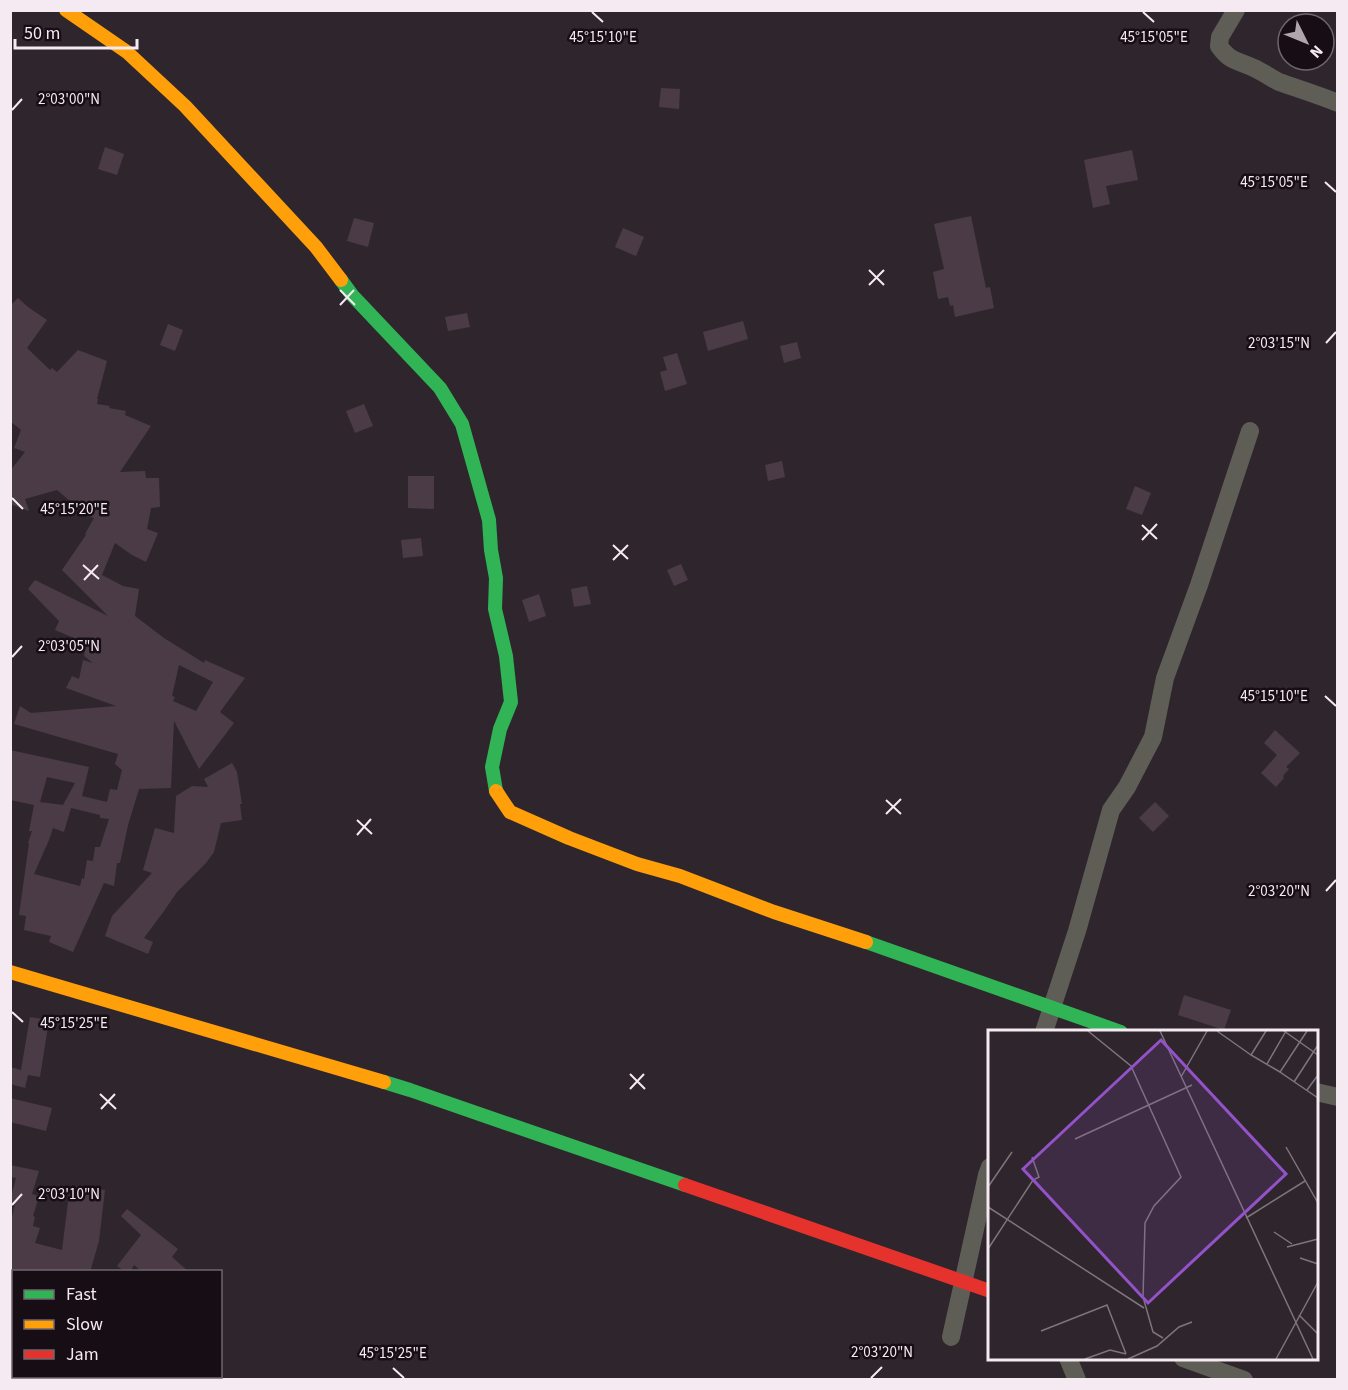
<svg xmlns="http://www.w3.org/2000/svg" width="1348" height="1390" font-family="'Source Sans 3',sans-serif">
<rect width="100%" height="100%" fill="#2f262d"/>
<!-- building -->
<g fill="#4a3b47" fill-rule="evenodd">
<polygon points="661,88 680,89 679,109 659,107"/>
<polygon points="105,147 124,154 117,175 98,169"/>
<polygon points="1132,150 1138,180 1106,186 1110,204 1093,208 1084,160"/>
<polygon points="971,216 986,288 990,287 994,308 955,317 953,305 950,306 948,297 938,299 933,272 944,269 934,224"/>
<polygon points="354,218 374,223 368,247 347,241"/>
<polygon points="623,228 644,237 636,256 615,247"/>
<path d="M18,298L28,307L47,320L27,348L50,370L52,368L57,372L78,350L107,361L97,399H98L97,404L110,406L109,408L126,411L125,415L151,426L120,472L145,471L146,478H159L160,507L151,508L147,529L158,533L146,562L132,555L115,543L102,575L123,586L139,589L135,616L164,638L204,663L205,660L245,678L220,712L234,723L199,769L174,721L171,788L139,789L128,825L120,863H117L114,886L104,883L73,952L49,942L51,936L24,930L26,916L19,915L29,843H28L32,831H29L34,805L10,800V750L89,767L82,796L107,802L110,789L117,790L122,770L115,764L118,754L14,724L20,706L31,713L116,706L66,688L72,676L79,679L83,660L93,663L84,656L85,650L74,638L55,630L59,621L28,589L35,580L108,616L62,570L86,535L85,534L94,518L82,515L83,512L57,490L25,499L29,511L10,504V471L25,452L14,448L21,430L10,421V306ZM179,665L213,682L196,711L173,701L175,697L172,696ZM47,777L75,783L63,805L40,802ZM71,808L100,815V818L109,819L100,847H95L93,861L87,860L84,879L82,878L80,886L34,874L49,840L53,828L64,832Z"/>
<polygon points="467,313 470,327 448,331 445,317"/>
<polygon points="743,321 748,339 708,351 703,332"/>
<polygon points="168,324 183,330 175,351 160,345"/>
<polygon points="797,342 801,358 784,363 780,346"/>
<polygon points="677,353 687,384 665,391 660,372 667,370 663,357"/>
<polygon points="364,404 373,426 355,433 346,411"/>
<polygon points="782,461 785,477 768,481 765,465"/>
<polygon points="408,476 434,476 434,509 408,508"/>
<polygon points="1135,486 1151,493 1142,515 1126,509"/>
<polygon points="421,538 423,556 403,558 401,540"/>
<polygon points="681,564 688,580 674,586 667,570"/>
<polygon points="587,586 591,604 574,607 571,589"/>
<polygon points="539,594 546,616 529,622 522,600"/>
<polygon points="1275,730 1300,753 1286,767 1289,769 1283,776 1284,778 1276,787 1261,773 1277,755 1264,743"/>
<polygon points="232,763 237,772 242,804 240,804 242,820 221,823 214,852 206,863 177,892 164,911 144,938 153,942 148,954 105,936 112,916 152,873 143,870 155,828 174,833 176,796 192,786 208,787 204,779"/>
<polygon points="1155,802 1169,816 1153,832 1139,818"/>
<polygon points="1184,995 1231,1010 1224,1030 1178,1015"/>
<polygon points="30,1017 49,1020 40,1077 28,1075 25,1088 10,1084 10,1067 21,1070"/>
<polygon points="10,1098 52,1108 46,1131 10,1122"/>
<polygon points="10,1165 39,1171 32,1194 39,1196 33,1216 35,1217 33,1226 40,1228 35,1243 62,1250 70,1186 105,1190 99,1241 90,1272 10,1272 10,1225 15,1204 10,1202 10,1200 16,1178 10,1177"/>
<polygon points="127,1209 178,1249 172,1257 189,1272 142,1272 134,1265 130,1272 126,1272 117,1266 141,1235 121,1216"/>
</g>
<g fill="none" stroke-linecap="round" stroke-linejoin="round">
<!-- street -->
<g stroke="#5e5e57" stroke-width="18">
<path d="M1236,10L1220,37L1219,46C1231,63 1238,60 1254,68C1263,72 1271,78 1279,82C1299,89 1318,95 1338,103"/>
<polyline points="1044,1032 1077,931 1111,810 1127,787 1153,737 1165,678 1199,585 1250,431"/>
<polyline points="1316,1092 1338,1097"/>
<polyline points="951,1337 987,1175 990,1167"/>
<polyline points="1068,1358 1077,1380"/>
<polyline points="1183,1358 1244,1380"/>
</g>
<!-- fast -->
<g stroke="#30b455" stroke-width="14">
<polyline points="341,280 352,295 440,388 462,424 489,520 491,550 496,578 495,609 506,656 511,702 500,729 492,767 496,791"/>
<polyline points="866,942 1121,1032"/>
<polyline points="384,1082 410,1090 685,1185"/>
</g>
<!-- slow -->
<g stroke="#ff9f0a" stroke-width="14">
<polyline points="66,10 127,52 185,106 316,247 341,280"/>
<polyline points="496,791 510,812 569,838 637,864 680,876 774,912 866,942"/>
<polyline points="10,972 384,1082"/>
</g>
<!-- jam -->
<polyline stroke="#e5322d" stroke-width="14" points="685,1185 990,1291"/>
</g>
<!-- ticks -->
<path fill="none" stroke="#f6eaf2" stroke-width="2" d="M592,12L603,22M1143,12L1154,22M12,110L22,99M1325,182L1336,192M869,270L884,285M869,285L884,270M340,290L355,305M340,305L354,290M1326,343L1336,332M12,498L23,509M1142,525L1157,539M1142,540L1157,524M613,545L628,559M613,560L628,545M83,565L99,579M84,580L98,565M12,657L22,646M1325,696L1336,706M886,800L901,814M886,814L901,799M357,820L372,834M357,835L371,819M1326,891L1336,880M12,1012L23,1022M630,1074L645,1089M630,1089L644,1074M100,1094L116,1109M101,1109L115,1094M12,1205L22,1194M393,1368L404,1378M871,1378L882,1367"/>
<!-- overview -->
<g transform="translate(988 1030)">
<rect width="330" height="330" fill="#2f262d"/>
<path fill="none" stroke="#7f747c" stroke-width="1.5" d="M100,1L143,36L193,147L166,176L157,193L155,267L165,302L175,308M172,1L325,329M229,1L263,25M278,1L263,25L292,42M296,1L330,25M319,1L292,42L330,68M279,34L298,1M193,47L219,1M306,52L330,15M319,60L330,45M87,109L204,55M298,117L330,173M0,157L24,122M0,177L156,278M258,188L317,151M286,202L304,214M299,217L330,209M0,219L45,150L51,147L44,127M312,228L330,234M311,285L330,304M53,301L119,275L138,324M97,329L122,320L138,324M140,329L169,316L191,297L204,292M288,329L330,252"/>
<path fill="#9452c9" fill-opacity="0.15" stroke="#9452c9" stroke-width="3" d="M173,10L298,144L160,273L35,139Z"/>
<rect width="330" height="330" fill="none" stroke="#f6eaf2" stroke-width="3"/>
</g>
<g font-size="15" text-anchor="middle" fill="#f6eaf2" stroke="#160e14" stroke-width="5" stroke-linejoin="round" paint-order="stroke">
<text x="603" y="42">45°15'10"E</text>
<text x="1154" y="42">45°15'05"E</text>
<text x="69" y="104">2°03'00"N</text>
<text x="1274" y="187">45°15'05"E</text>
<text x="1279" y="348">2°03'15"N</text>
<text x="74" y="514">45°15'20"E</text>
<text x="69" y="651">2°03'05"N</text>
<text x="1274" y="701">45°15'10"E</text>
<text x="1279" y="896">2°03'20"N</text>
<text x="74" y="1028">45°15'25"E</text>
<text x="69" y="1199">2°03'10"N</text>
<text x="882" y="1357">2°03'20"N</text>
<text x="393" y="1358">45°15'25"E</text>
</g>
<!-- border -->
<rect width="1348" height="1390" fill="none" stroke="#f6eaf2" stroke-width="24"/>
<!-- legend -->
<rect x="12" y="1270" width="210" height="108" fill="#160e14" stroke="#70666d" stroke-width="1.5"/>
<rect x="24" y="1290" width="30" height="9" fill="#30b455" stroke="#70666d" stroke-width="1.5"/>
<text x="66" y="1300" font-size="18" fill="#f6eaf2">Fast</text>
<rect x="24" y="1320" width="30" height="9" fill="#ff9f0a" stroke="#70666d" stroke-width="1.5"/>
<text x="66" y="1330" font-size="18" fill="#f6eaf2">Slow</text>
<rect x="24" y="1350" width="30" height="9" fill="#e5322d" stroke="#70666d" stroke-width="1.5"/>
<text x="66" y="1360" font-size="18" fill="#f6eaf2">Jam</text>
<!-- north arrow -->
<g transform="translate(1306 42) rotate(133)"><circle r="28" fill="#160e14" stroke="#70666d" stroke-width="1.5"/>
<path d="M0-4.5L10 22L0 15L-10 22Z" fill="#b0a5ad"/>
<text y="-9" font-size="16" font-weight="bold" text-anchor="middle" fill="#f6eaf2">N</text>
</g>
<!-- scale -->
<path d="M15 39v9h122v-9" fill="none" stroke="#f6eaf2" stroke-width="3"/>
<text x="24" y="39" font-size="18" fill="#f6eaf2" stroke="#160e14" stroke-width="4.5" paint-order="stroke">50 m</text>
</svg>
